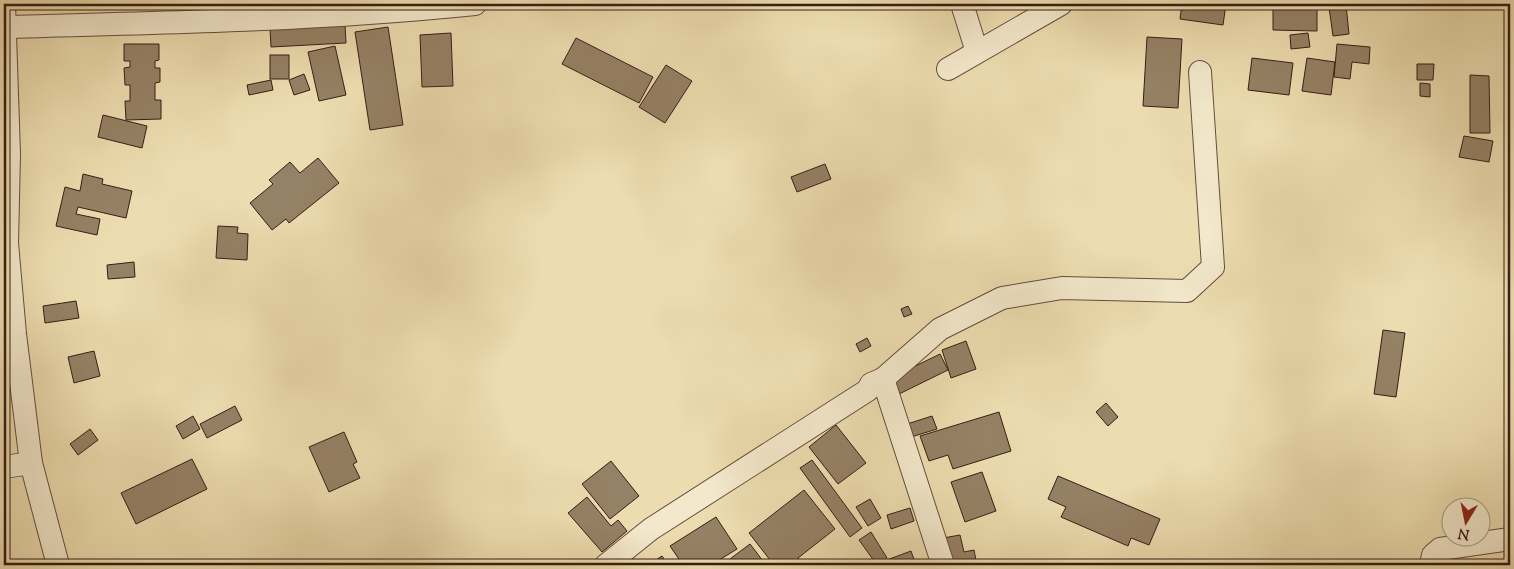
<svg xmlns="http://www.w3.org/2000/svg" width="1514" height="569" font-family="'Sorts Mill Goudy',serif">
<rect width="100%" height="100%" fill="#ecdcaf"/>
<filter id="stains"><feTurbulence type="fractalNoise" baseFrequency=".004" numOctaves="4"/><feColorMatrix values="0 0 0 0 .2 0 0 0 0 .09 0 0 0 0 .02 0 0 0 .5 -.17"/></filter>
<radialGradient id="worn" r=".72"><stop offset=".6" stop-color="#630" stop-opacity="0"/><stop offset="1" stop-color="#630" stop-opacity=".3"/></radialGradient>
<!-- building -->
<g fill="#958165" stroke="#361e15">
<polygon points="1182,4 1226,4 1223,25 1180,19"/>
<polygon points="1273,4 1317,4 1317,31 1273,30"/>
<polygon points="1374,4 1406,4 1406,9 1374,8"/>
<polygon points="1346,5 1349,34 1333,36 1329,7"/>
<polygon points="345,25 346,43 271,47 270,29"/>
<polygon points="388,27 403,125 370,130 355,32"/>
<polygon points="451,33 453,86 422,87 420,35"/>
<polygon points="1308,33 1310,47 1291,49 1290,35"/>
<polygon points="1147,37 1182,39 1178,108 1143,106"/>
<polygon points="576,38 653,77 639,103 562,64"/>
<polygon points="124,44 159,44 159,60 155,61 155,68 160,68 160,82 155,83 155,100 161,100 161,119 126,120 125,101 130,101 130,85 125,85 124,68 130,67 130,61 124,61"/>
<polygon points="1337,44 1370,47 1369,64 1352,62 1350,79 1334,77"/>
<polygon points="335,46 346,95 319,101 308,52"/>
<rect x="270" y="55" width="19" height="24"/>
<polygon points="1252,58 1293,63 1289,95 1248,90"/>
<polygon points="1307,58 1335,62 1331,95 1302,91"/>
<polygon points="1417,64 1434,64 1433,80 1417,80"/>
<polygon points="666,65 692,81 665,123 639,107"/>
<polygon points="304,74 310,90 294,95 289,80"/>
<polygon points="1470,75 1489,76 1490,133 1470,133"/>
<polygon points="271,80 273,90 249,95 247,85"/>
<polygon points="1420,83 1430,84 1430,97 1420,96"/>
<polygon points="103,115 147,126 142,148 98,137"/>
<polygon points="1464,136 1493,141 1489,162 1459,157"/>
<polygon points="318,158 339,183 289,223 286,219 272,230 250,203 273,184 269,180 290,162 300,173"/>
<polygon points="825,164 831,179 797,192 791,177"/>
<polygon points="83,174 103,179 102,184 132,191 126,218 78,207 76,214 100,219 97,235 56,226 65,187 80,191"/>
<polygon points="218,226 238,227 237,233 248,234 247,260 216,258"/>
<polygon points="134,262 135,277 108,279 107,265"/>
<polygon points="76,301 79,318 45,323 43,306"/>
<polygon points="908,306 912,314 904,317 901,309"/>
<polygon points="1383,330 1405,333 1396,397 1374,394"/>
<polygon points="867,338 871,346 860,352 856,344"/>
<polygon points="966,341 976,369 951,378 942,350"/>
<polygon points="94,351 100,376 74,383 68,357"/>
<polygon points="940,354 948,370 895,396 887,380"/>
<polygon points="1106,403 1118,417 1108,426 1096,412"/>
<polygon points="235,406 242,420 207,438 200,424"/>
<polygon points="999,412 1011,451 953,469 948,455 929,461 920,436"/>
<polygon points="193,416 200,429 183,439 176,426"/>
<polygon points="932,416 937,429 908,438 904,425"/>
<polygon points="836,425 866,463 838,484 809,447"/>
<polygon points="90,429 98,440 78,455 70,444"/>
<polygon points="344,432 357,462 353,464 360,478 329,492 309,447"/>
<polygon points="192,459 207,489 136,524 121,493"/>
<polygon points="812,460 862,528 850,537 800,468"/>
<polygon points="611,461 639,496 610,519 582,484"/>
<polygon points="982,472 996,511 965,522 951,482"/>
<polygon points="1058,476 1160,519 1149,545 1131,538 1128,546 1061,517 1066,507 1048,499"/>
<polygon points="804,490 835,529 798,558 802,565 774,565 749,533"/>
<polygon points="587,497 611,526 618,520 627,531 602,552 568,513"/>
<polygon points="870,499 881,518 868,526 856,507"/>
<polygon points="910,508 914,521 891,529 887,515"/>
<polygon points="716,517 737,549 711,565 683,565 670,546"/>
<polygon points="871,532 887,558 877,565 859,540"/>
<polygon points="960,535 964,552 974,550 977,565 949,565 943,538"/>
<polygon points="750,544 766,565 729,565 726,562"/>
<polygon points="911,551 916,565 886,565 884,561"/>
<polygon points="662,556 668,565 648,565"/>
<polygon points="1050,561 1050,565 1027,565 1027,563"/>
</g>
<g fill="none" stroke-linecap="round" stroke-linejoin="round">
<!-- minor casing -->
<g stroke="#644e3c" stroke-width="24">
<g id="minor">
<polyline points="4,4 9,154 7,243 15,334 31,463 58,565"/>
<polyline points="962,4 977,52"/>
<path d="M4,27C161,23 319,20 475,4"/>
<polyline points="948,69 1061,4"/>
<polyline points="883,379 940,329 1002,298 1062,288 1187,291 1213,267 1200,72"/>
<polyline points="4,467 31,463"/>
<polyline points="606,565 651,529 868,390 871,384 883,379 943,565"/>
<polyline points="1431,565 1433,555 1440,549 1510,539"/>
</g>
</g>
<!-- minor -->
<use href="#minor" stroke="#f3e8cb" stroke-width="22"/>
</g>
<!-- margin -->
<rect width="1514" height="569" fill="none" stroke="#ecdcaf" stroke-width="20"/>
<rect x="5" y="5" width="1504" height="559" fill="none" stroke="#361e15" stroke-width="2.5"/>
<rect x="10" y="10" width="1494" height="549" fill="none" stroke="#361e15"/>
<!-- north arrow -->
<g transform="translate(1466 522) rotate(190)"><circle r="24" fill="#f3e8cb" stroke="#a79782"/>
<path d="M0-4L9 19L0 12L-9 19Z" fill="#8f2418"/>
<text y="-8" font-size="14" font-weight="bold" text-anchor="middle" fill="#361e15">N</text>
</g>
<rect width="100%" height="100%" filter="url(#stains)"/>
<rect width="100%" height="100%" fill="url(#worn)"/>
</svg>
